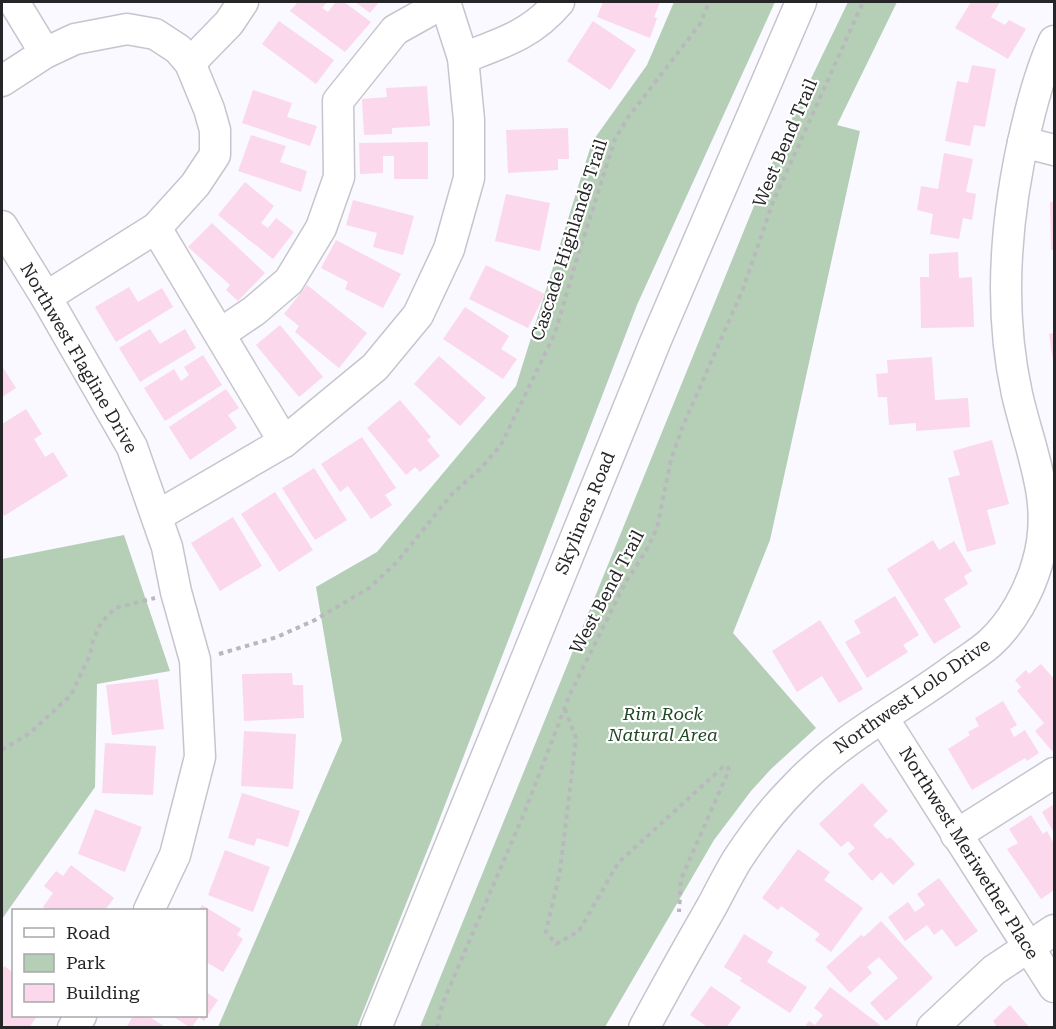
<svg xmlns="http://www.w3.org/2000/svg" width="1056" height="1029" font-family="'Roboto Serif',serif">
<rect width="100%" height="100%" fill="#f9f9ff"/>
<!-- green -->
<g fill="#b5cfb7">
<polygon points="674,2 775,2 637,305 433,836 357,1027 218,1027 342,740 316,587 377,552 516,386 592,142 647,65"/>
<polygon points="848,2 897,2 837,125 860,131 770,540 733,633 816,728 771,769 751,791 714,840 605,1027 420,1027 758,196 793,116"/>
<polygon points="124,535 170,671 97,684 95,787 2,919 2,559"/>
</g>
<!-- building -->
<g fill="#fbd8eb">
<polygon points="298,2 327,2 322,8 328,12 336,2 344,2 371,22 345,52 290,11"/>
<polygon points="355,2 379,2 370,13"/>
<polygon points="603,2 660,2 654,17 657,18 650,38 597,17"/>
<polygon points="971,2 1000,2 991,17 1005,25 1009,20 1026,29 1008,59 955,28"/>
<polygon points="279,21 334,60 316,84 262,44"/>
<polygon points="593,21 636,50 610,90 567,61"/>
<polygon points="972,65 996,69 985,127 974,125 970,146 945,141 957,81 968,83"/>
<polygon points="427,86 430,126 392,128 392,134 364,135 362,99 387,97 386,88"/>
<polygon points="253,90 292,103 287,117 317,126 310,146 242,123"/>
<polygon points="568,128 569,159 558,159 558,170 508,173 506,130"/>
<polygon points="251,135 286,146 280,162 307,171 301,192 238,171"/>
<polygon points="428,142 428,179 394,179 394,156 383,156 383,173 360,174 359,143"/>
<polygon points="944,153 973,159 966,192 976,194 972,220 963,218 959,239 930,234 933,214 917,210 921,186 938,189"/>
<polygon points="245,182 274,206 261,223 268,228 276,218 294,232 273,259 218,215"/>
<polygon points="506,194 550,203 540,251 495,241"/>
<polygon points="353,200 414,216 403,255 373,247 377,233 346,225"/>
<polygon points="1050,202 1054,202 1054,250 1051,250"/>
<polygon points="212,223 265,273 238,301 226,290 230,285 188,247"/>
<polygon points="336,240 401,274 383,308 345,289 348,282 321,268"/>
<polygon points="958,252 959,278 972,277 974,327 921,328 920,277 929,277 929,254"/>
<polygon points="486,265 545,294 528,328 469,299"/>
<polygon points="307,285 367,333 339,368 295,332 299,326 284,314"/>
<polygon points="129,287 138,302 162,288 173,307 116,342 95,307"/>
<polygon points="465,307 509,336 501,349 517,359 503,379 443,339"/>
<polygon points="280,325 323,377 299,397 256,345"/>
<polygon points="150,329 160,344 185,329 196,348 140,382 119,348"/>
<polygon points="1054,333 1054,360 1053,360 1049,334"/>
<polygon points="203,355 222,385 165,421 144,388 174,369 181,381 189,375 184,367"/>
<polygon points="439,356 486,398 460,426 414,384"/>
<polygon points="932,357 935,400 968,398 970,427 916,431 916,423 889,425 887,397 878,397 876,374 888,373 887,360"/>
<polygon points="2,366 16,388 2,397"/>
<polygon points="226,389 239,408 228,415 237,428 190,460 169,427"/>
<polygon points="400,400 431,437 427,440 440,456 420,472 415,467 406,475 367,428"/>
<polygon points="26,409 42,434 34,439 45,457 53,452 68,476 4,516 2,512 2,424"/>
<polygon points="362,437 396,488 385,495 392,505 371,519 348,486 340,492 321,464"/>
<polygon points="992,440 1009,504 987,510 996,544 967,552 948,478 960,475 953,451"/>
<polygon points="314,468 347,520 315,540 282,488"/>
<polygon points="275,492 313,550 279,572 241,514"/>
<polygon points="233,517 262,566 220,591 191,543"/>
<polygon points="933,540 939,550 954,541 972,571 964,576 968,584 944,599 961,627 934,644 887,569"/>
<polygon points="895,596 919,635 903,645 908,652 867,678 845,642 861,633 854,621"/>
<polygon points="820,620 863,689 839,703 822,676 797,692 772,651"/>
<polygon points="1041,664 1054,679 1054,749 1052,751 1035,731 1044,723 1017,691 1021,687 1015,680 1026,670 1029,674"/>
<polygon points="292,673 293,685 303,685 304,718 244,721 242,674"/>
<polygon points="158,679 164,729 112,735 106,685"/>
<polygon points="1003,701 1017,725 1010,729 1014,737 1025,730 1039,753 1027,761 1025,758 972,790 948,749 970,735 968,732 979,726 975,718"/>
<polygon points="244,731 296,734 293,789 241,786"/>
<polygon points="105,743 156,746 153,795 102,793"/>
<polygon points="862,783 888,811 873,825 887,839 890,837 915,864 893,885 881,872 872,881 848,854 855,848 848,841 841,847 819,824"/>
<polygon points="242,793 300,811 288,847 257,838 254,846 228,838"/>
<polygon points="1054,804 1054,833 1042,812"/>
<polygon points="95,809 142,827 125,872 78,854"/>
<polygon points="1031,815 1043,834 1047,831 1054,844 1054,890 1041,899 1007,849 1018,843 1009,829"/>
<polygon points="798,849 830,872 824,880 863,908 831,952 815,940 820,934 781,906 778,910 762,898"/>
<polygon points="225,850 270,867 253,912 208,895"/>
<polygon points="71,865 114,898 105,910 48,910 43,907 53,893 44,886 56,871 63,876"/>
<polygon points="939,878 978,931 956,947 942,929 934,935 927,925 905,941 888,917 908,902 915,912 925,905 917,894"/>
<polygon points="202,905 241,929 237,935 243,939 223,972 206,962 206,910 199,910"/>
<polygon points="881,921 933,978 886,1021 870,1003 898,978 879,957 867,967 872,973 850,993 826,967 861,935 864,937"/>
<polygon points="744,934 773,952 767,962 807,987 790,1013 740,981 742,978 724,967"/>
<polygon points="4,966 14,973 14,1016 37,1016 29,1028 7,1028 2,1024 2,970"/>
<polygon points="711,986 741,1007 726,1028 709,1028 690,1015"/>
<polygon points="830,987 880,1025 878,1028 804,1028 809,1021 815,1025 823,1015 814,1008"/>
<polygon points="206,992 218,1000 204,1021 199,1017 191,1028 172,1016 206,1016"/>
<polygon points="1010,1005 1030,1028 993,1028 996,1025 993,1021"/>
<polygon points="133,1016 148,1016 167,1028 126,1028"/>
</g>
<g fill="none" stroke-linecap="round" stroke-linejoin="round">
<!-- minor casing -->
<g stroke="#c6c5cd" stroke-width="33">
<g id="minor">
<polyline points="14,2 45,53"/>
<path d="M463,58C502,43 531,35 559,2"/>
<polyline points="190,63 229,23 243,2"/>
<polyline points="2,81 45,53 75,39 127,29 155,34 178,49 190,63 209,109 215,130 215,155 195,185 156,228 46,297"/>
<polyline points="1023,142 1054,150"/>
<polyline points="2,226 46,297 132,447 167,547 176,592 195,660 200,757 175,855 149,910"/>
<polyline points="156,228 284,442"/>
<polyline points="220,334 254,311 289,281 321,228 339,177 338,101 395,30 445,2"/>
<polyline points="157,516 284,442 375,367 418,315 449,249 469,178 469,120 463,58 445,2"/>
<polyline points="883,718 1054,987"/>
<polyline points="956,835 1054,773"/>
<polyline points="73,1028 81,1016"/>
<polyline points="376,1028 656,340 801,2"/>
<path d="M644,1028C666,987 689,946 712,906C720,891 728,875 737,860C754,834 773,809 795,787C840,739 900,709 953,670C965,661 979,653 990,643C1012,623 1029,592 1037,564C1056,503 1030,452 1017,394C998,308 1006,214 1026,129C1033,99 1041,69 1054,41"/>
<polyline points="932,1028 994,970 1054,930"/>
</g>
</g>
<!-- path -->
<g stroke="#b8b8bd" stroke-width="4" stroke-dasharray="4.5 4.5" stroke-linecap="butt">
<polyline points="219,654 277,637 315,620 369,588 398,561 452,494 481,468 501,445 555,333 574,268 615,139 629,116 700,24 709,2"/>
<polyline points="565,709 576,738 560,871 546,932 556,944 579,931 618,863 724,766 727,766 729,770 681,879 679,912"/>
<polyline points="2,750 30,733 71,695 90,655 93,640 101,623 115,608 155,598"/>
<polyline points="437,1028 442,1005 525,811 570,694 624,585 647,549 657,528 671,460 682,428 743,289 773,202 863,2"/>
</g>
<!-- minor -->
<use href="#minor" stroke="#fff" stroke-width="30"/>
</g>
<g text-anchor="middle" stroke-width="4.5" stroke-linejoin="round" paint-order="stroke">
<!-- street labels -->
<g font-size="18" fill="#262628" stroke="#fff">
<text transform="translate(785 143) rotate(-67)" y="6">West Bend Trail</text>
<text transform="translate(569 240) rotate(-72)" y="6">Cascade Highlands Trail</text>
<text transform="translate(79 358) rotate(60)" y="6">Northwest Flagline Drive</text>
<text transform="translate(585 513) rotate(-68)" y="6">Skyliners Road</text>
<text transform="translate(607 592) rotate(-62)" y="6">West Bend Trail</text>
<text transform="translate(912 696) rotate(-35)" y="6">Northwest Lolo Drive</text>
<text transform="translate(969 853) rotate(58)" y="6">Northwest Meriwether Place</text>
</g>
<!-- park labels -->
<g font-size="18" font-style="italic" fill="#1f4825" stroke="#fff">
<text x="663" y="720">Rim Rock<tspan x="663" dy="21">Natural Area</tspan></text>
</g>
</g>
<!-- border -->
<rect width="1056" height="1029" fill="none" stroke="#262628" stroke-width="6"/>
<!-- legend -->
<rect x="12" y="909" width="195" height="108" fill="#ffffff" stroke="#a8a8a9" stroke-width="1.5"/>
<rect x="24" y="928" width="30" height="9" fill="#ffffff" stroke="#a8a8a9" stroke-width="1.5"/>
<text x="66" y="939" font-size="18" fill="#262628">Road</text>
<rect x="24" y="954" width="30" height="18" fill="#b5cfb7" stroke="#a8a8a9" stroke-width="1.5"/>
<text x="66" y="969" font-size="18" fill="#262628">Park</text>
<rect x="24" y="984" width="30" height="18" fill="#fbd8eb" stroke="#a8a8a9" stroke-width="1.5"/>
<text x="66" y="999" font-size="18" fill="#262628">Building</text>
</svg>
